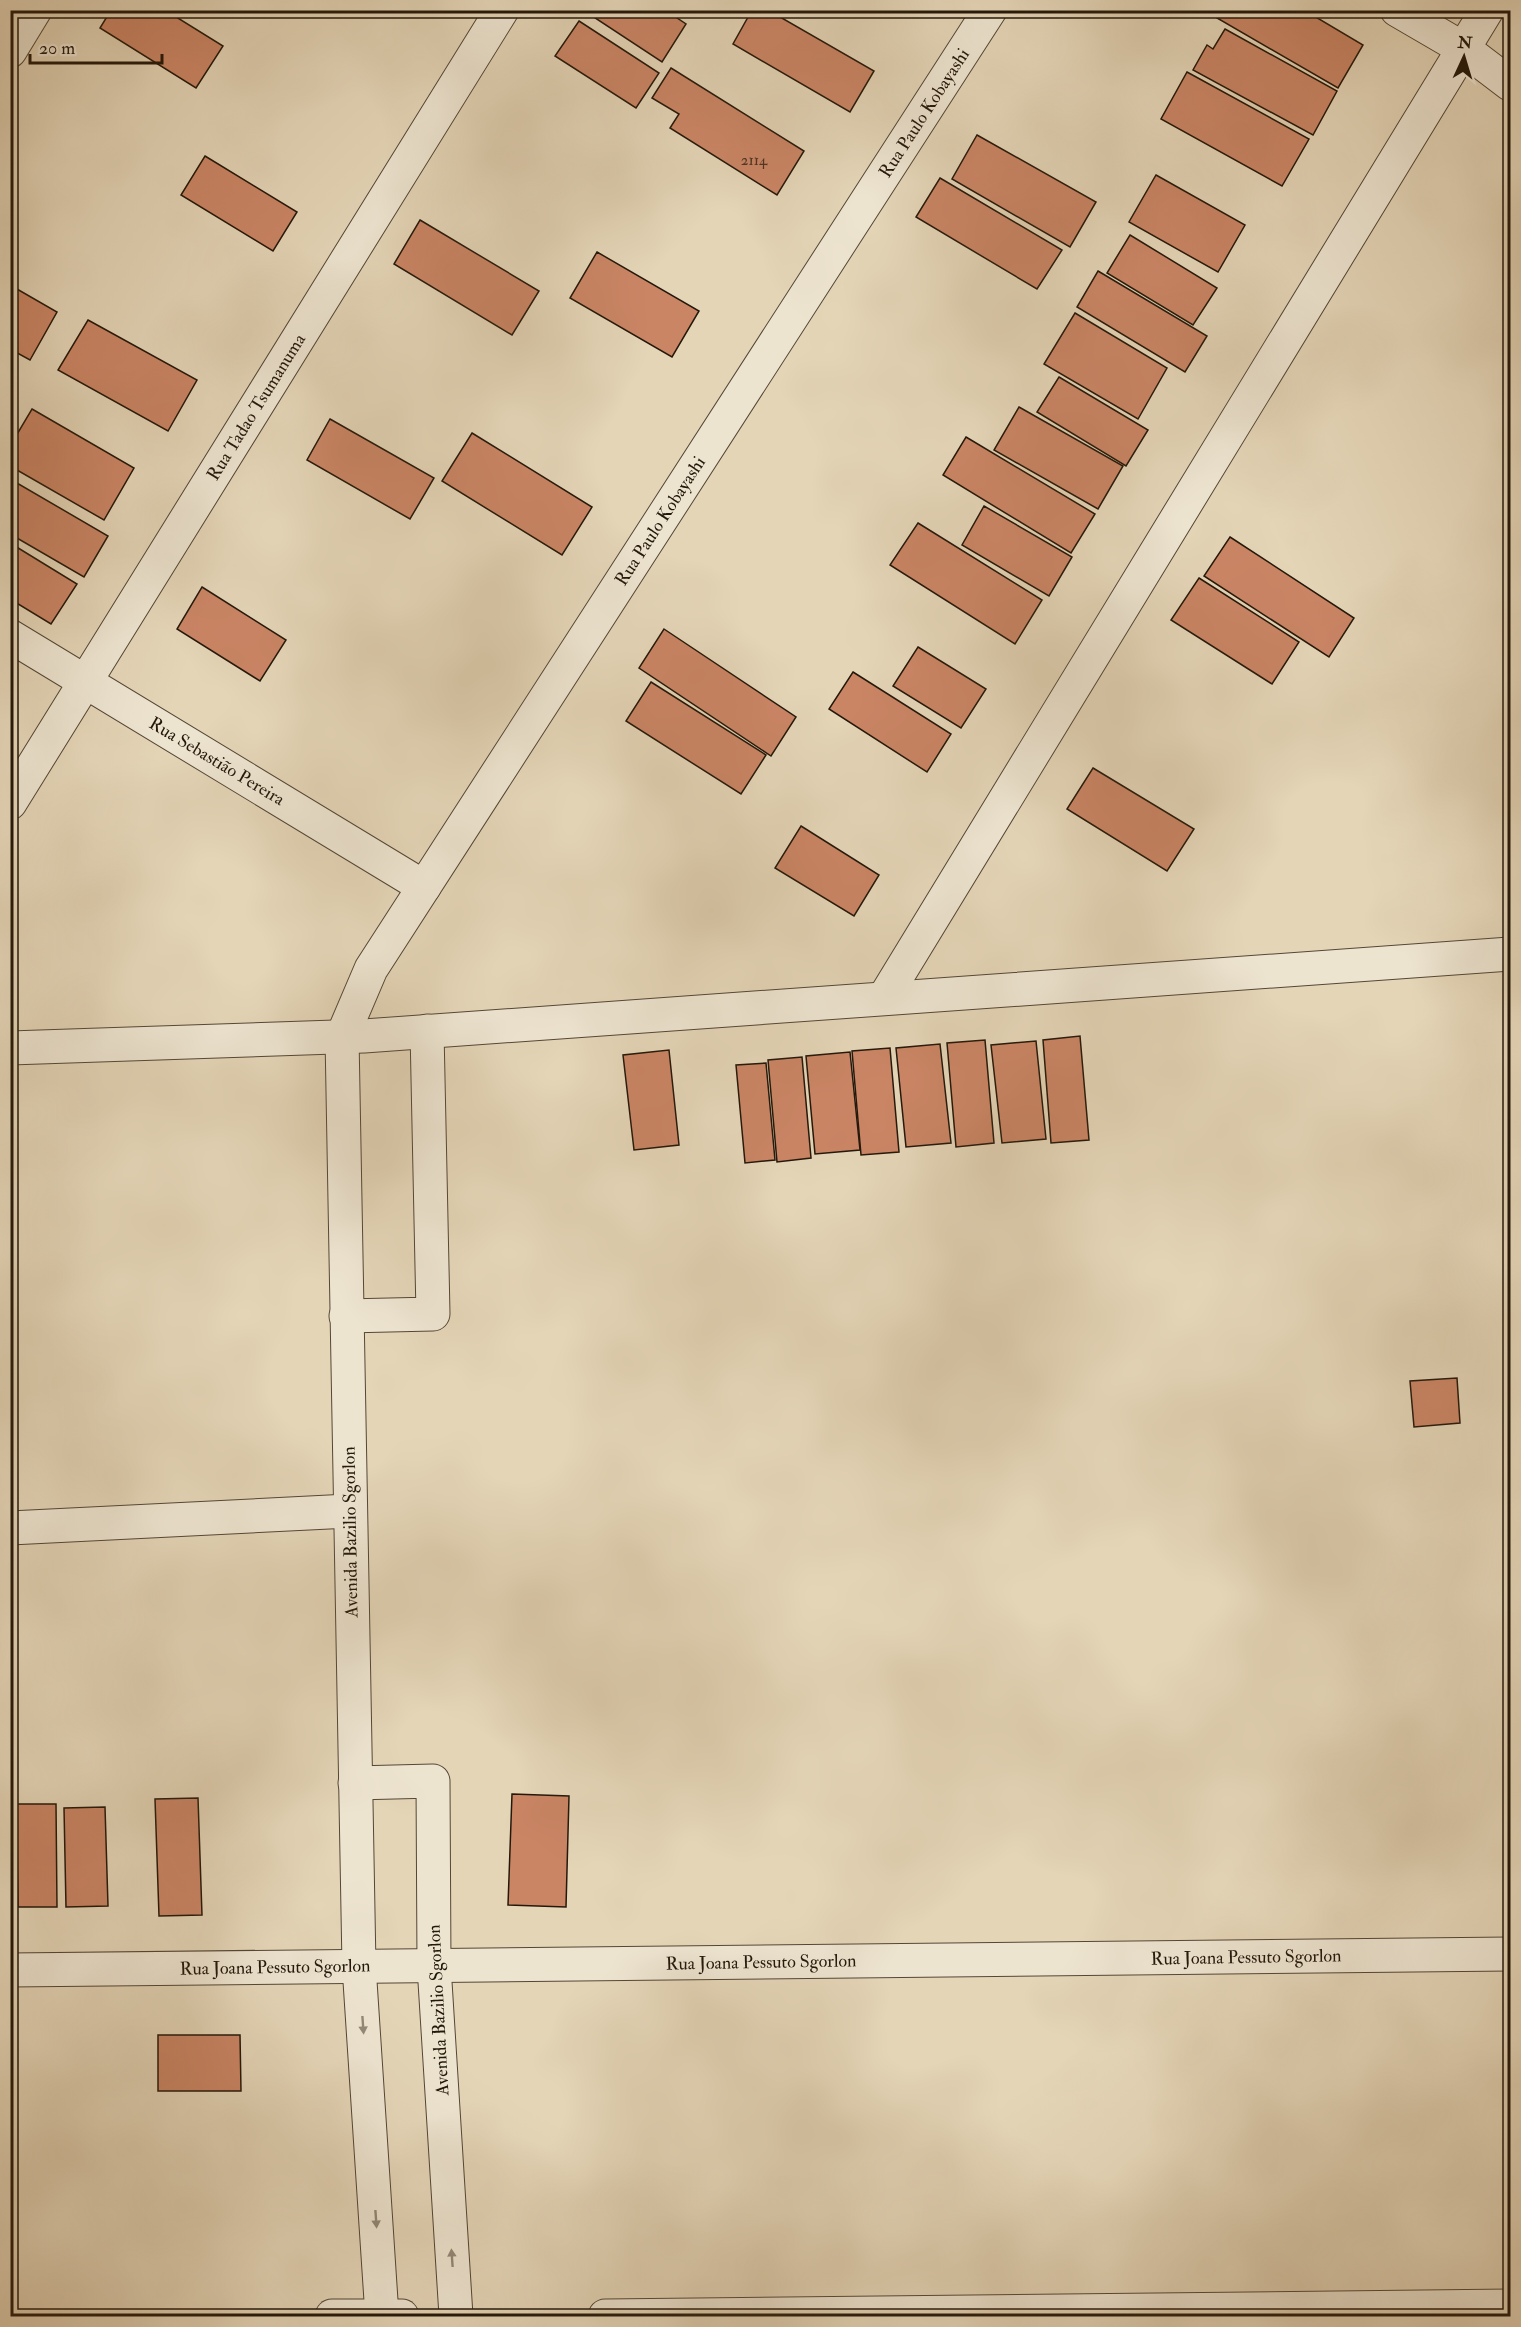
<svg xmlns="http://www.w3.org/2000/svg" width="1521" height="2327" font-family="'IM FELL Double Pica',serif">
<rect width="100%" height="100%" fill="#e4d5b7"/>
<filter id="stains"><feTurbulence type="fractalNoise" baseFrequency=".00333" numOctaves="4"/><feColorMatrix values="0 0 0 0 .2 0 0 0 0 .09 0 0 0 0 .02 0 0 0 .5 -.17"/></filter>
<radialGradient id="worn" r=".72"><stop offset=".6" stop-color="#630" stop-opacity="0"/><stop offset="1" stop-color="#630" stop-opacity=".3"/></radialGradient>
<!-- building -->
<g fill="#ca8565" stroke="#24180b" stroke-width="1.5">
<polygon points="111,10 165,10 223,46 196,88 100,28"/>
<polygon points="583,10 665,10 686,24 662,62"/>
<polygon points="752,10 768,10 874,71 850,112 733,44"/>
<polygon points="1222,10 1304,10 1363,45 1338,88 1217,18"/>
<polygon points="579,21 659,73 636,108 555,56"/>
<polygon points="1225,29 1337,91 1313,135 1193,70 1207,45 1213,49"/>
<polygon points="671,68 804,151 777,195 670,128 679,114 652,98"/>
<polygon points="1187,72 1309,139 1282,186 1161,119"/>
<polygon points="977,135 1096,202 1070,247 952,179"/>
<polygon points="205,156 297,212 273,251 181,195"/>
<polygon points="1156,175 1245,225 1218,272 1129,222"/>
<polygon points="940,178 1062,250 1037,289 916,217"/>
<polygon points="420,220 539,291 512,335 394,264"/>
<polygon points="1130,235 1217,288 1193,325 1107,273"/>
<polygon points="597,252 699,311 672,357 570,298"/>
<polygon points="1098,271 1207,336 1185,372 1077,307"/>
<polygon points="10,285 57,312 30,360 10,349"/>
<polygon points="1075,313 1167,368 1138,419 1044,364"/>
<polygon points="88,320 197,380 168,431 58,370"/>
<polygon points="1059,377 1148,430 1126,466 1037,412"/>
<polygon points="1019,407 1123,466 1098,509 994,450"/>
<polygon points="32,409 134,468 104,520 10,466 10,446"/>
<polygon points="330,419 434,478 410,519 307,460"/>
<polygon points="472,433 592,507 562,555 442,481"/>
<polygon points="966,437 1095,514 1071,553 943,475"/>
<polygon points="10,479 108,536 84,577 10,534"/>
<polygon points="984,506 1072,557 1049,596 962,545"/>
<polygon points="918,523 1042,600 1015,644 890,565"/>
<polygon points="1230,537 1354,618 1329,657 1204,576"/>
<polygon points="10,543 77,584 51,624 10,599"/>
<polygon points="1199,578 1299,642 1272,684 1171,620"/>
<polygon points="202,587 286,640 260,681 177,629"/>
<polygon points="664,629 796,717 771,756 639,668"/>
<polygon points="918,647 986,689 961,728 893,686"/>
<polygon points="853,672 951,734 927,772 829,709"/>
<polygon points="651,682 766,755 741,794 626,721"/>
<polygon points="1093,768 1194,829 1167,871 1067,809"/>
<polygon points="801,826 879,875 854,916 775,868"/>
<polygon points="1080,1036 1089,1140 1051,1143 1043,1040"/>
<polygon points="985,1040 994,1143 956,1147 947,1043"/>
<polygon points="1036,1041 1046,1139 1002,1143 991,1045"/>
<polygon points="940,1044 951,1143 906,1147 896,1048"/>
<polygon points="890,1048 899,1152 861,1155 852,1051"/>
<polygon points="669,1050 679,1145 634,1150 623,1055"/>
<polygon points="850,1052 860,1150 815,1154 806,1056"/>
<polygon points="802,1057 811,1158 777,1162 768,1060"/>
<polygon points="766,1063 775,1160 745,1163 736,1065"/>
<polygon points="1457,1378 1460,1423 1414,1427 1410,1381"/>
<polygon points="512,1794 569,1796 566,1907 508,1905"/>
<polygon points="198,1798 202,1915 159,1916 155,1799"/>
<polygon points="16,1804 56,1804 57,1907 18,1907"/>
<polygon points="105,1807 108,1906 66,1907 64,1808"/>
<polygon points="158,2035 240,2035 241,2091 158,2091"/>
</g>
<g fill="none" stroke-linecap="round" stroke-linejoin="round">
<!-- minor casing -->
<g stroke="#544736" stroke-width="35">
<g id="minor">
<polyline points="1397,10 1464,49 1510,84"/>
<polyline points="10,51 35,10"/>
<polyline points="10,636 424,887"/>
<polyline points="10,803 502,10"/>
<polyline points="884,998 1487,10"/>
<polyline points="10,1048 364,1036 1510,954"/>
<polyline points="346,1316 433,1314 427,1031"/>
<polyline points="10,1528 349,1511"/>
<polyline points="355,1783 433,1781 434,1966 456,2316"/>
<polyline points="10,1970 1510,1954"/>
<polyline points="332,2316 402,2316"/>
<polyline points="382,2316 359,1966 342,1037 371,969 990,10"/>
<polyline points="605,2316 1510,2306"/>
</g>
</g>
<!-- minor -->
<use href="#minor" stroke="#ede4d0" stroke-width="33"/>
</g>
<!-- one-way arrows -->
<defs><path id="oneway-solid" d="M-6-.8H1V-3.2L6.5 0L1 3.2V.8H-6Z" transform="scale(1.5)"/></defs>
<g fill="#938877">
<use href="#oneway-solid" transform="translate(363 2025) rotate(86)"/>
<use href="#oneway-solid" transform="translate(376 2219) rotate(86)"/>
<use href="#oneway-solid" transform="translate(452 2258) rotate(-94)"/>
</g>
<g text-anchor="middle" stroke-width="5" stroke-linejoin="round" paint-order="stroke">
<!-- number labels -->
<g font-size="15" fill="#4e3322">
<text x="754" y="165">2114</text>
</g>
<!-- street labels -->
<g font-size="18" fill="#24180b" stroke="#ede4d0">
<text transform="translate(924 113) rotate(-57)" y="6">Rua Paulo Kobayashi</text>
<text transform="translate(256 407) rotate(-58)" y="6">Rua Tadao Tsumanuma</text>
<text transform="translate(660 521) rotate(-57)" y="6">Rua Paulo Kobayashi</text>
<text transform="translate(217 761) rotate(31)" y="6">Rua Sebastião Pereira</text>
<text transform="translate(350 1532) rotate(-91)" y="6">Avenida Bazilio Sgorlon</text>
<text transform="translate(1246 1957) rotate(-1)" y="6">Rua Joana Pessuto Sgorlon</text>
<text transform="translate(761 1962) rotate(-1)" y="6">Rua Joana Pessuto Sgorlon</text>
<text transform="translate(275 1967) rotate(-1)" y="6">Rua Joana Pessuto Sgorlon</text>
<text transform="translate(438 2010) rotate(-93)" y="6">Avenida Bazilio Sgorlon</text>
</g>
</g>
<!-- margin -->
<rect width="1521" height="2327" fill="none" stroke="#e4d5b7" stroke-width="36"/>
<rect x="12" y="12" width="1497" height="2303" fill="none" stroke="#24180b" stroke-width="3"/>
<rect x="18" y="18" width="1485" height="2291" fill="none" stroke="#24180b" stroke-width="1.5"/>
<!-- north arrow -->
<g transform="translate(1464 57) rotate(4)" stroke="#ede4d0" stroke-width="4.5" paint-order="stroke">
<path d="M0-4.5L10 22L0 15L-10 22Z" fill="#24180b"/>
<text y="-9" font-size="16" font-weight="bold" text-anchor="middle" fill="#24180b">N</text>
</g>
<!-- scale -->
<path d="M30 54v9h132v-9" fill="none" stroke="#24180b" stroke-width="3"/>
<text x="39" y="54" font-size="18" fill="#24180b" stroke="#ede4d0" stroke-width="4.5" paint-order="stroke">20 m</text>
<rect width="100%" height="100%" filter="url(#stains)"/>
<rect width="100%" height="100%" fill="url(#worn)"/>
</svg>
